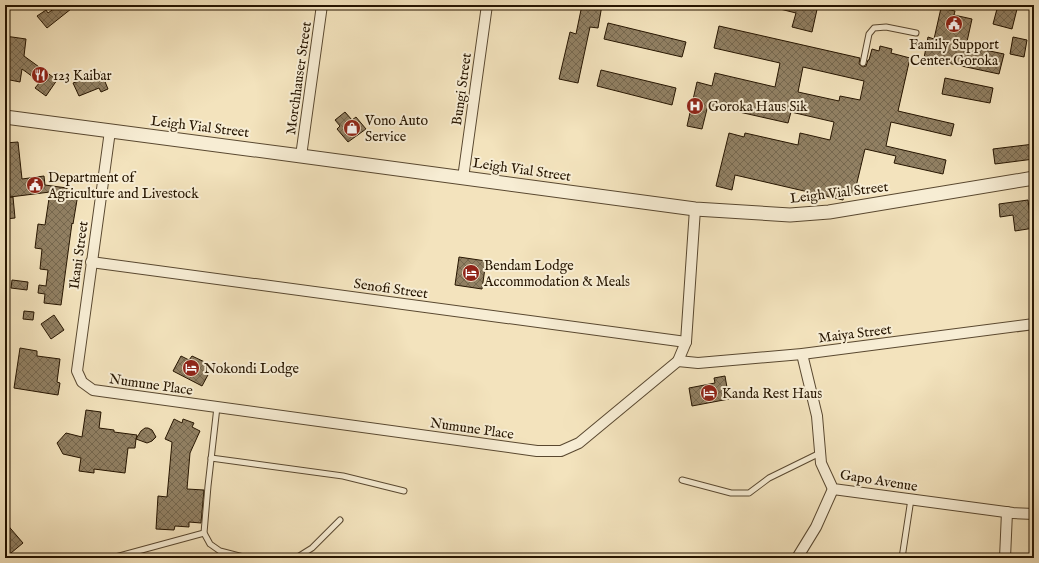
<svg xmlns="http://www.w3.org/2000/svg" width="1039" height="563" font-family="'IM FELL English',serif">
<defs>
<pattern id="building-cross-hatch" width="8" height="8" patternUnits="userSpaceOnUse"><rect width="8" height="8" fill="#918063"/><path d="M0 0l8 8M0 8l8-8" fill="none" stroke="#76684f"/></pattern>
</defs>
<rect width="100%" height="100%" fill="#f3e3bd"/>
<filter id="stains"><feTurbulence type="fractalNoise" baseFrequency=".005" numOctaves="4"/><feColorMatrix values="0 0 0 0 .2 0 0 0 0 .09 0 0 0 0 .02 0 0 0 .5 -.17"/></filter>
<radialGradient id="worn" r=".72"><stop offset=".6" stop-color="#630" stop-opacity="0"/><stop offset="1" stop-color="#630" stop-opacity=".3"/></radialGradient>
<!-- building -->
<g fill="url(#building-cross-hatch)" stroke="#261501" fill-rule="evenodd">
<polygon points="59,5 76,5 47,28 37,16 46,10 48,13"/>
<polygon points="582,5 602,5 598,28 590,27 578,83 559,79 570,32 576,34"/>
<polygon points="776,5 818,5 812,32 792,27 796,13 776,8"/>
<polygon points="998,5 1018,5 1012,29 993,24"/>
<polygon points="941,8 955,11 954,15 972,19 966,46 1004,54 999,74 924,58 928,37 934,39"/>
<polygon points="608,23 686,42 682,57 604,39"/>
<path d="M719,26L860,58L859,64L863,67L866,66L868,60H869L872,49L879,51L880,46L892,49L891,53L910,58L898,111L954,124L951,136L891,122L886,146L946,160L943,174L894,163L896,156L865,149L854,195L845,192L843,200L735,175L732,190L716,186L729,133L744,137L745,133L798,145L800,133L830,140L834,122L791,112L788,123L708,105L702,129L687,126L697,82L712,86L715,73L775,87L780,63L714,48ZM803,67L864,81L860,100L840,96L839,101L798,92Z"/>
<polygon points="5,36 26,39 24,56 57,80 46,96 35,88 40,82 22,69 20,82 5,79"/>
<polygon points="1013,37 1027,40 1024,57 1010,54"/>
<polygon points="601,70 676,88 672,105 597,86"/>
<polygon points="92,72 93,75 101,72 108,89 101,92 99,88 79,96 73,83 82,80 81,76"/>
<polygon points="945,78 993,88 990,103 942,94"/>
<polygon points="345,112 352,120 356,117 366,129 348,142 337,129 340,126 335,120"/>
<polygon points="18,142 22,179 44,176 45,185 67,188 67,191 65,192 78,194 73,224 72,223 61,305 44,303 45,294 38,293 39,285 46,286 48,270 40,269 42,249 35,248 38,224 45,225 50,192 10,197 5,152 5,143"/>
<polygon points="1034,144 1034,159 995,164 993,149"/>
<polygon points="13,197 15,218 5,219 5,198"/>
<polygon points="1028,200 1030,215 1034,215 1034,228 1015,231 1013,215 1000,217 999,204"/>
<polygon points="459,257 486,261 482,289 455,285"/>
<polygon points="12,280 28,282 27,290 11,288"/>
<polygon points="24,311 34,312 33,320 23,319"/>
<polygon points="54,315 64,330 51,339 41,324"/>
<polygon points="20,348 37,351 37,356 60,359 57,382 60,383 58,395 14,388"/>
<polygon points="181,356 189,360 192,356 209,364 205,372 209,373 202,386 173,371"/>
<polygon points="725,376 729,399 692,406 689,388 715,383 714,378"/>
<polygon points="86,410 101,412 99,428 114,430 114,432 137,435 136,439 141,431 145,428 148,428 152,430 156,437 152,441 147,443 136,439 135,448 128,448 125,473 94,469 94,473 79,471 81,458 63,454 57,443 66,433 82,437"/>
<polygon points="174,419 182,423 183,419 194,423 192,427 200,431 190,453 187,489 204,490 201,523 189,522 189,527 175,526 174,530 156,529 158,496 167,497 172,442 165,439"/>
<polygon points="5,522 23,543 5,558"/>
</g>
<g fill="none" stroke-linecap="round" stroke-linejoin="round">
<!-- service casing -->
<g stroke="#594830" stroke-width="7">
<g id="service">
<polyline points="863,63 869,34 874,28 886,27 916,33"/>
<polyline points="217,407 208,486 204,533 210,544 220,551 247,558"/>
<polyline points="211,458 343,476 404,491"/>
<polyline points="682,480 731,493 749,493 769,478 820,453"/>
<polyline points="112,558 204,533"/>
<polyline points="296,558 312,548 340,520"/>
<polyline points="902,558 911,499"/>
</g>
</g>
<!-- minor casing -->
<g stroke="#594830" stroke-width="12">
<g id="minor">
<polyline points="110,131 77,371 82,382 93,390 537,451 561,451 579,443 678,361 686,342 695,209"/>
<polyline points="301,156 322,5"/>
<polyline points="463,178 487,5"/>
<polyline points="91,262 686,342"/>
<polyline points="802,354 817,416 821,463 833,489 1013,513 1034,514"/>
<polyline points="678,361 698,363 802,354 1034,324"/>
<polyline points="797,558 816,527 833,489"/>
<polyline points="1005,558 1007,512"/>
</g>
</g>
<!-- tertiary casing -->
<g stroke="#594830" stroke-width="15">
<polyline id="tertiary" points="5,117 301,156 695,209 790,215 829,212 1034,178"/>
</g>
<!-- service -->
<use href="#service" stroke="#f7edd4" stroke-width="5"/>
<!-- minor -->
<use href="#minor" stroke="#f7edd4" stroke-width="10"/>
<!-- tertiary -->
<use href="#tertiary" stroke="#f7edd4" stroke-width="13"/>
</g>
<!-- icons -->
<defs>
<g id="civic-disc" transform="scale(0.9)"><circle r="9.5" fill="#8f2418" stroke="#f7edd4"/><path d="M-.6-6.5H3V-4.5H.6V-3L4-1V1h2V6H-6V1h2V-1L-.6-3ZM-1.2 2.5V6h2.4V2.5Z" fill="#fff"/></g>
<g id="restaurant-disc" transform="scale(0.9)"><circle r="9.5" fill="#8f2418" stroke="#f7edd4"/><path d="M-5-6h1v4h1v-4h1v4h1v-4h1v5L-1.5 .5V6h-2V.5L-5-1ZM5-6V6H3V1.5H1.5Q1.5-4 5-6Z" fill="#fff"/></g>
<g id="hospital-disc" transform="scale(0.9)"><circle r="9.5" fill="#8f2418" stroke="#f7edd4"/><path d="M-5-5h3v3.5h4V-5h3V5h-3V1.5h-4V5h-3Z" fill="#fff"/></g>
<g id="shop-disc" transform="scale(0.9)"><circle r="9.5" fill="#8f2418" stroke="#f7edd4"/><path d="M-5-2.5h2.3a2.7 3.5 0 0 1 5.4 0H5L5.5 6h-11ZM-1.5-2.5h3a1.5 2.3 0 0 0-3 0Z" fill="#fff"/></g>
<g id="hotel-disc" transform="scale(0.9)"><circle r="9.5" fill="#8f2418" stroke="#f7edd4"/><path d="M-6-4.5h1.5V1H6V5H4.5V3h-9V5H-6ZM-4 0a1.8 1.8 0 1 1 3.6 0ZM.5 0V-2.5h3Q6-2.5 6 0Z" fill="#fff"/></g>
</defs>
<g fill-rule="evenodd">
<use href="#civic-disc" x="954" y="24"/>
<use href="#restaurant-disc" x="40" y="75"/>
<use href="#hospital-disc" x="695" y="106"/>
<use href="#shop-disc" x="352" y="128"/>
<use href="#civic-disc" x="35" y="185"/>
<use href="#hotel-disc" x="471" y="273"/>
<use href="#hotel-disc" x="191" y="368"/>
<use href="#hotel-disc" x="709" y="393"/>
</g>
<g text-anchor="middle" stroke-width="4" stroke-linejoin="round" paint-order="stroke">
<!-- poi labels -->
<g font-size="14" fill="#261501" stroke="#f7edd4" text-anchor="start">
<text x="954" y="49" text-anchor="middle">Family Support<tspan x="954" dy="16">Center Goroka</tspan></text>
<text x="53" y="80">123 Kaibar</text>
<text x="708" y="111">Goroka Haus Sik</text>
<text x="365" y="125">Vono Auto<tspan x="365" dy="16">Service</tspan></text>
<text x="48" y="182">Department of<tspan x="48" dy="16">Agriculture and Livestock</tspan></text>
<text x="484" y="270">Bendam Lodge<tspan x="484" dy="16">Accommodation &amp; Meals</tspan></text>
<text x="204" y="373">Nokondi Lodge</text>
<text x="722" y="398">Kanda Rest Haus</text>
</g>
<!-- street labels -->
<g font-size="14" fill="#261501" stroke="#f7edd4">
<text transform="translate(298 78) rotate(-82)" y="5">Morchhauser Street</text>
<text transform="translate(461 89) rotate(-82)" y="5">Bungi Street</text>
<text transform="translate(200 126) rotate(7)" y="5">Leigh Vial Street</text>
<text transform="translate(522 169) rotate(8)" y="5">Leigh Vial Street</text>
<text transform="translate(839 192) rotate(-7)" y="5">Leigh Vial Street</text>
<text transform="translate(78 255) rotate(-82)" y="5">Ikani Street</text>
<text transform="translate(391 288) rotate(8)" y="5">Senofi Street</text>
<text transform="translate(855 333) rotate(-7)" y="5">Maiya Street</text>
<text transform="translate(151 384) rotate(8)" y="5">Numune Place</text>
<text transform="translate(472 428) rotate(8)" y="5">Numune Place</text>
<text transform="translate(879 480) rotate(9)" y="5">Gapo Avenue</text>
</g>
</g>
<!-- margin -->
<rect width="1039" height="563" fill="none" stroke="#f3e3bd" stroke-width="20"/>
<rect x="6" y="6" width="1027" height="551" fill="none" stroke="#261501" stroke-width="2"/>
<rect x="10" y="10" width="1019" height="543" fill="none" stroke="#261501"/>
<rect width="100%" height="100%" filter="url(#stains)"/>
<rect width="100%" height="100%" fill="url(#worn)"/>
</svg>
